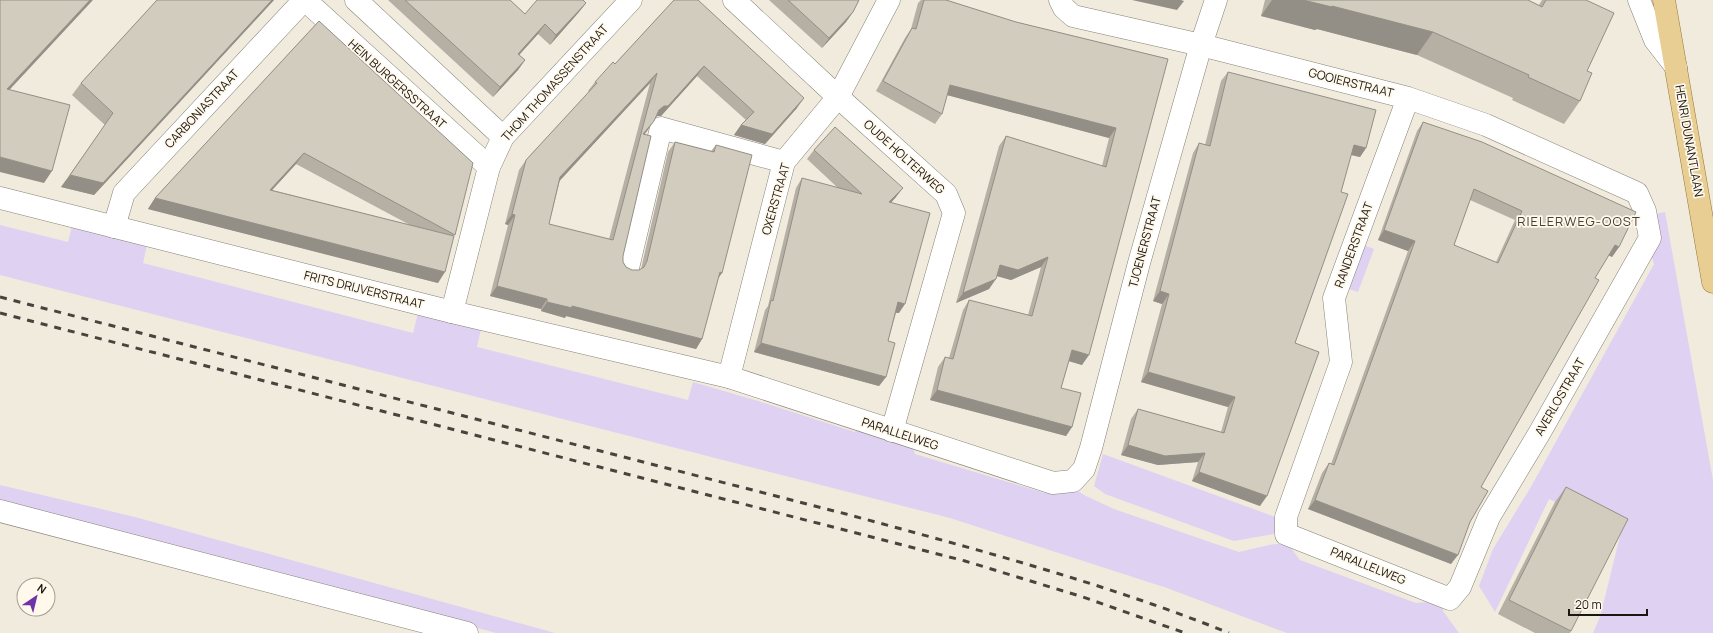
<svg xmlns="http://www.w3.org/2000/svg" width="1713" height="633" font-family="Manrope,sans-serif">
<rect width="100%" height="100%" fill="#f1ebdd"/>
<!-- green -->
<g fill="#dfd1f2">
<polygon points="1665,212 1713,480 1713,633 1593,633 1600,617 1621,532 1549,499 1495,612 1479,586 1493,549 1532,485 1654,264 1651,254 1655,214"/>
<polygon points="0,225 68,242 72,226 147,245 143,263 413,333 418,313 481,329 477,347 688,400 693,382 758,401 855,432 862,425 910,441 915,454 1045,493 1056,487 1073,488 1086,496 1114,509 1239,552 1269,545 1283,543 1291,548 1300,560 1416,603 1427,602 1442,606 1443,611 1459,633 1287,633 1167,588 950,518 0,275"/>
<polygon points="1361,244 1374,249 1358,292 1346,288"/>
<polygon points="1103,454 1278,518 1278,529 1273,534 1234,541 1105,494 1094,486"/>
<polygon points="0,485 135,517 555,633 496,633 296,578 0,502"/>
</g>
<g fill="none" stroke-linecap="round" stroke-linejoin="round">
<!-- minor casing -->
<g stroke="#878276" stroke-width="23">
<g id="minor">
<polyline points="305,0 489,167"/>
<polyline points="356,0 503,137"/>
<polyline points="734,0 838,97 946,194 954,213 892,431"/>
<polyline points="1060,0 1064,8 1073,16 1201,45 1408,98 1486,125 1637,193 1645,211 1650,238 1540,432 1489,517 1460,587 1450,599 1286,534 1286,517 1341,362 1334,298 1408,98"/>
<polyline points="1639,0 1655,40 1676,67"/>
<polyline points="0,198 452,312 729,377 1053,483 1073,481 1084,469 1091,448 1139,263 1201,45 1216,0"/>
<polyline points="114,227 124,193 304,0"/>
<polyline points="628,268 661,128 784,162"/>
<polyline points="452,312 489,167 503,137 631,0"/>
<polyline points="729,377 784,162 838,97 889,0"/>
<polyline points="0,511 467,633"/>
</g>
</g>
<!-- major casing -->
<g stroke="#957837" stroke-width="23">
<polyline id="major" points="1664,0 1713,282"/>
</g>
<!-- minor -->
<use href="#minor" stroke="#fff" stroke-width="22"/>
<!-- major -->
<use href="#major" stroke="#e8ce93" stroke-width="22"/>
<!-- rail -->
<g stroke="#47443e" stroke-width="3" stroke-dasharray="7 7" stroke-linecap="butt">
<path d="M0,297L846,514C975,549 1105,583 1229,633"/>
<polyline points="0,313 965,561 1083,597 1185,633"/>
</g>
</g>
<!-- wall -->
<g fill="#b5afa4" fill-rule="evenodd">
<polygon points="157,0 274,0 94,195 61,187 105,125 72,95 81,83"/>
<polygon points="388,0 510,0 525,14 586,3 579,12 550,45 538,34 519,55 525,60 518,70 493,97"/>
<path d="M674,0L797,108L765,144L734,135L741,125L746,120L697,76L661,116H657L656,117L647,131L644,135L623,256V262L626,267L632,270H639L641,269L668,152L675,142L711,151L716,145L718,279L702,339L696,349L566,316L565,318L541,311V309L490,296L508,225L505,224L519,170L526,160L589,92L588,91L595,82L615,64ZM650,83L609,239L549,224L560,180Z"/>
<polygon points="769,0 859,0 853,12 846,22 822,48"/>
<polygon points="921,0 946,0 1016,22 1168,59 1082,365 1069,361 1061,388 1072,427 1066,436 930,400 938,367 945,357 949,358 963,310 969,300 1028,315 1041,267 1011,280 997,276 989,289 956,303 999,146 1006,136 1102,166 1109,138 947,95 942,114 935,124 876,91 905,38 911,29 918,3"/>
<polygon points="1265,0 1528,0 1539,5 1542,0 1586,0 1587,71 1580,101 1564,124 1512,100 1513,98 1417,55 1317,29 1315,30 1261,16"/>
<path d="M319,21L455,235L453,236L438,283L148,209L155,198ZM296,164L410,225L272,190Z"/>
<polygon points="1228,72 1366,148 1360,157 1351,155 1295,343 1260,506 1192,481 1198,462 1158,465 1121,455 1131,419 1138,409 1221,432 1228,407 1141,382 1162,304 1153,301 1193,153 1199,143 1205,145 1221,81"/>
<path d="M1423,122L1619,247L1612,257L1609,255L1595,278L1481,487L1470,522L1451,564L1308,509L1322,473L1329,463L1331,464L1408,251L1378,240L1417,131ZM1470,200L1515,220L1496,262L1454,245Z"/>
<polygon points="814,150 896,197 891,203 899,313 896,313 888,341 886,377 879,386 754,352 765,310 768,306 796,188 802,178 838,188 807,159"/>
<polygon points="1566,487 1571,631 1570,633 1535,633 1498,614 1555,502"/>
</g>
<!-- shaded-wall -->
<g fill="#938f86">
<polygon points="90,0 93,0 0,100 7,89"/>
<polygon points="272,0 274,0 94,195 61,187 70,175"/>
<polygon points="1132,0 1181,0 1184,1 1177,10"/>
<polygon points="1272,0 1303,0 1332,6 1433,32 1417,55 1317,29 1315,30 1261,16"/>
<polygon points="586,3 579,12 550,45 556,35"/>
<polygon points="853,12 846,22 822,48 829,38"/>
<polygon points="545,24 538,34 511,64 518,54"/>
<polygon points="525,60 518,70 493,97 500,87"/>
<polygon points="704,66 697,76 661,116 657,116 652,120 659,110"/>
<polygon points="657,73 650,83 554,187 560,177"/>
<polygon points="950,85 1116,128 1109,138 943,94"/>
<polygon points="804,98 797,108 765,144 734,135 741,125"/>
<polygon points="654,121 647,131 639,141 643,134"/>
<polygon points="1354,145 1366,148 1360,157 1347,154"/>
<polygon points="304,153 296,164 263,200 270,190"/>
<polygon points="0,157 52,171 44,183 0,172"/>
<polygon points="903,188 896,197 882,212 889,202"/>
<polygon points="155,198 445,272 438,283 148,209"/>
<polygon points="512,214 515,215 508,225 505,224"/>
<polygon points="1384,230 1415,241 1408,251 1378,240"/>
<polygon points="1615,245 1619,247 1612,257 1608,255"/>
<polygon points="1048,257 1041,267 1011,280 993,275 1000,265"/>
<polygon points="720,272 722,273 715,283"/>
<polygon points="996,279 989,289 956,303 963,293"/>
<polygon points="497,286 547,299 541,309 490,296"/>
<polygon points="1160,291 1169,294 1162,304 1153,301"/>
<polygon points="547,302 572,306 702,339 696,349 566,316 565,318 541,311"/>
<polygon points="898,302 905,304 899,313 892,312"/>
<polygon points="761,343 886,377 879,386 754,352"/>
<polygon points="1072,350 1089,355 1082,365 1065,360"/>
<polygon points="1148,372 1235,397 1228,407 1141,382"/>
<polygon points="937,390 1072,427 1066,436 930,400"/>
<polygon points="1128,445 1205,453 1198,462 1158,465 1121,455"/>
<polygon points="1199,472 1267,496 1260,506 1192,481"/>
<polygon points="1315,500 1458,555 1451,564 1308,509"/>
</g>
<!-- building -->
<g fill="#d2ccbf" stroke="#938f86" fill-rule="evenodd">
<polygon points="0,0 90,0 7,89 70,105 52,171 0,157"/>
<polygon points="157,0 272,0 103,183 70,175 113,113 81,83"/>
<polygon points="405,0 510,0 525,14 537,0 583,0 586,3 556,35 545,24 518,54 525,60 500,87"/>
<path d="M674,0H698L804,98L772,134L741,125L754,112L704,66L668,106H664L659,110L654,121L643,134L651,136L623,256V262L626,267L632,270H639L644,267L647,261L675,142L714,152L716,145L752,155L722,273L720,272L702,339L572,306V308L547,302V299L497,286L515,215L512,214L526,160L597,83L595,82L613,62L615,64ZM657,73L613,240L549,224L560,177Z"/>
<polygon points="788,0 859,0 853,12 829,38"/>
<polygon points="924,0 946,0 1016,22 1168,59 1089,355 1072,350 1061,388 1081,393 1072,427 937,390 945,357 953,359 969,300 1032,316 1048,257 1018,270 1000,265 996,279 963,293 1006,136 1106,167 1116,128 950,85 942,114 883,81 912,28 916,29"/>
<polygon points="1303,0 1528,0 1542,7 1546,0 1586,0 1614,13 1587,71 1592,73 1580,101 1528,77 1529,75 1433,32 1332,6 1332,7"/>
<polygon points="319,21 473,163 455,235 304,153 270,190 454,236 445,272 155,198"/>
<polygon points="1228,72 1376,110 1366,148 1354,145 1341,192 1348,194 1295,343 1319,352 1267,496 1199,472 1205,453 1165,456 1128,445 1138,409 1224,433 1235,397 1148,372 1169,294 1160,291 1199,143 1210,146"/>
<path d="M1423,122L1482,142L1636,212L1619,247L1615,245L1595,278L1599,280L1481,487L1488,491L1470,522L1458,555L1315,500L1329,463L1334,465L1415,241L1384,230ZM1474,189L1522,211L1498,263L1454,245Z"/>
<polygon points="835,127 903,188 889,202 930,213 905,304 898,302 888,341 895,343 886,377 761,343 771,300 773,301 802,178 862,194 814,150"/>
<polygon points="1566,487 1628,519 1571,631 1509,600"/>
</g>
<g text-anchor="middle" stroke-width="3.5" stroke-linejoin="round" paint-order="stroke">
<!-- street labels -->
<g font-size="12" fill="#191713" stroke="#fff8eb">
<text transform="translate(555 83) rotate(-48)" y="4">THOM THOMASSENSTRAAT</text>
<text transform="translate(1351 83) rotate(14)" y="4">GOOIERSTRAAT</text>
<text transform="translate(397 84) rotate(42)" y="4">HEIN BURGERSSTRAAT</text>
<text transform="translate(202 109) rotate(-47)" y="4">CARBONIASTRAAT</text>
<text transform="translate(1689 141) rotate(80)" y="4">HENRI DUNANTLAAN</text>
<text transform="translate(904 157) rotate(42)" y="4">OUDE HOLTERWEG</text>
<text transform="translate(776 199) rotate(-74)" y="4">OXERSTRAAT</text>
<text transform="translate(1145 242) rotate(-75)" y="4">TJOENERSTRAAT</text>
<text transform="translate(1354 245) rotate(-70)" y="4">RANDERSTRAAT</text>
<text transform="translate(364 290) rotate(14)" y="4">FRITS DRIJVERSTRAAT</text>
<text transform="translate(1560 397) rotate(-60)" y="4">AVERLOSTRAAT</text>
<text transform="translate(900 434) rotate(18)" y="4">PARALLELWEG</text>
<text transform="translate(1368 566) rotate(22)" y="4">PARALLELWEG</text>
</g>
<!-- neighbourhood labels -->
<g font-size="13" letter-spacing="1" fill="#464136" stroke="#fff8eb">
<text x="1579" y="226">RIELERWEG-OOST</text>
</g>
</g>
<!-- north arrow -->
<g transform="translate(36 597) rotate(35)"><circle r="19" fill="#fff8eb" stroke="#a39e95"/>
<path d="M0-3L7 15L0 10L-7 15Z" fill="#6f32a8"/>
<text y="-6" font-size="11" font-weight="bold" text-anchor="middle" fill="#191713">N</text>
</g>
<!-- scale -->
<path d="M1569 609v6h78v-6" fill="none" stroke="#191713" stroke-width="2"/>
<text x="1575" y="609" font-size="12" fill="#191713" stroke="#fff8eb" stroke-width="3" paint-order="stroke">20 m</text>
</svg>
